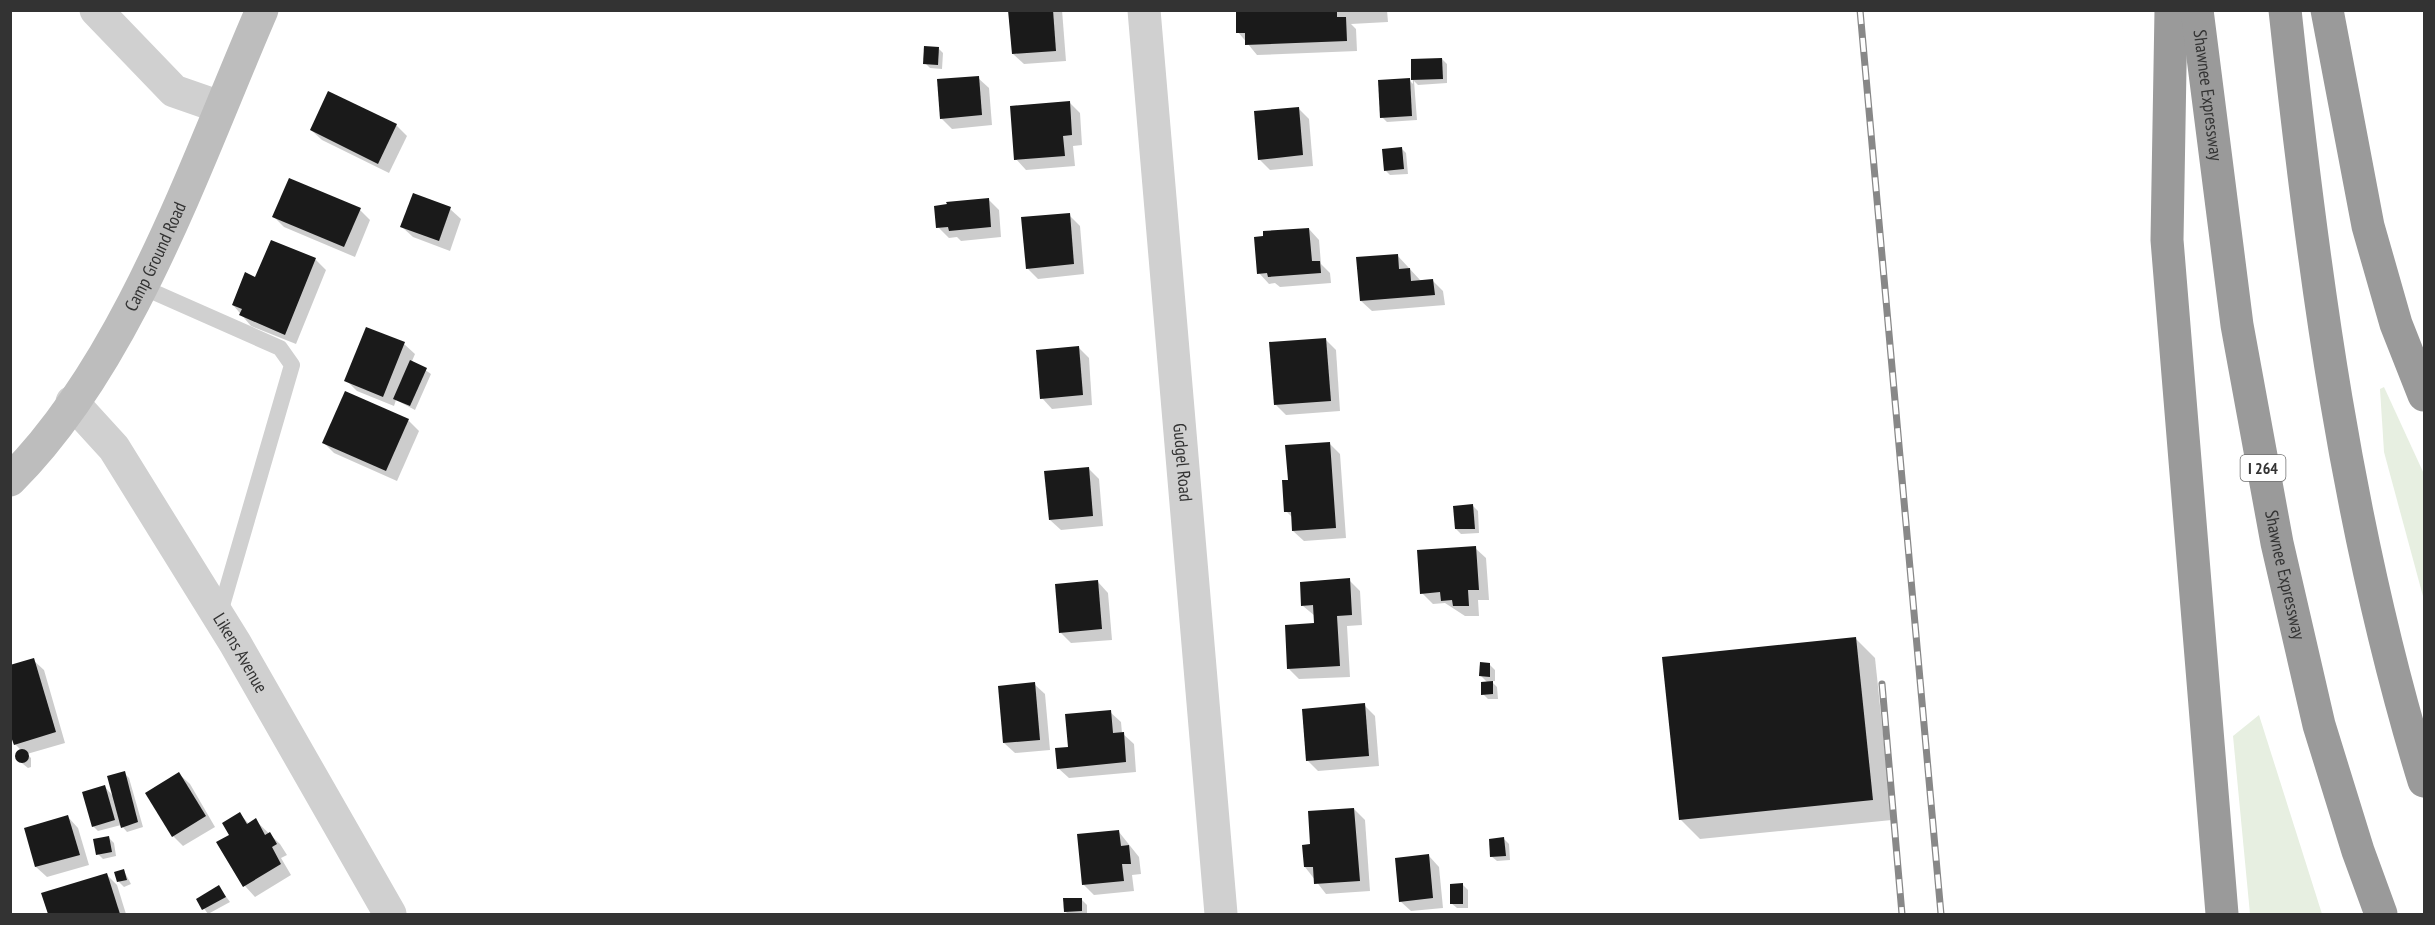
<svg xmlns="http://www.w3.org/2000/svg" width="2435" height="925" font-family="'PT Sans Narrow',sans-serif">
<rect width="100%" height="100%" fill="#fff"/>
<!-- green -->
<g fill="#e7efe1">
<polygon points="2384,387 2424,474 2424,600 2384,452 2380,389"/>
<polygon points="2259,715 2322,914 2250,914 2233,736"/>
</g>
<!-- shadow -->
<g fill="#0003">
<polygon points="1009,10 1062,10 1066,61 1024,64 1013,54"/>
<polygon points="1237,10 1387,10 1388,22 1351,24 1356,29 1357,51 1257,55 1238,32"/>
<polygon points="938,48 943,53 942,69 930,68 925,63"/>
<polygon points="1442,59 1447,64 1447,83 1418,85 1414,81 1417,120 1387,122 1382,117 1409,80 1413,84 1412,61"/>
<polygon points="978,78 989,88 992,125 952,129 941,118"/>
<polygon points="1070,103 1080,113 1082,145 1073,146 1075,166 1026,170 1016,159"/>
<polygon points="1299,109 1309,119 1313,166 1270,170 1259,159"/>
<polygon points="396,125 407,136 389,173 322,140 311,130"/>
<polygon points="1401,148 1406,153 1408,174 1390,175 1385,170"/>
<polygon points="988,199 999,210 1001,237 961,241 957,237 949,238 938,227"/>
<polygon points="450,209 461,219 450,251 413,237 402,227"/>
<polygon points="360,210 370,220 355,257 284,227 274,217"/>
<polygon points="1069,215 1080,226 1084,274 1038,279 1027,268"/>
<polygon points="1309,229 1319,240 1321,264 1330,273 1331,283 1280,287 1275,283 1269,284 1259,273"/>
<polygon points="272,241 316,260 326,270 296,344 251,326 233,305 256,279"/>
<polygon points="1397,255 1420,280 1433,281 1443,291 1445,305 1372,311 1361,301"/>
<polygon points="1325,339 1336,350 1340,411 1286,415 1276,405"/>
<polygon points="404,344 415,354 412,361 431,374 415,410 396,400 394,406 357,391 346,380"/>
<polygon points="1078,347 1089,358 1092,405 1052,409 1042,398"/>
<polygon points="345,393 409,421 419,431 397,481 334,453 324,443"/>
<polygon points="1329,443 1340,454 1346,538 1304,541 1293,531 1293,518 1286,511 1289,481"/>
<polygon points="1088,468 1099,479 1103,526 1061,530 1050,520"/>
<polygon points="1473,506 1478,511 1479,533 1461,534 1456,529"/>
<polygon points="1475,548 1486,558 1489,600 1478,600 1479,616 1465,616 1445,603 1433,604 1422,593"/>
<polygon points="1349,580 1360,591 1362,625 1347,626 1350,677 1299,679 1289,669 1316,624 1315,616 1303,606"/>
<polygon points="1098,582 1108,593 1112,640 1071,643 1061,633"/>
<polygon points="1856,639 1875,658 1892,820 1700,839 1680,819"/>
<polygon points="33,660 44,670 65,743 27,754 31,758 31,767 28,768 18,760 18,752 22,751 15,744"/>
<polygon points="1490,665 1495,670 1495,681 1491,681 1497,687 1498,699 1488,699 1483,694 1488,683 1480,675"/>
<polygon points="1034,684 1045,694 1050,750 1015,753 1004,743"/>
<polygon points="1364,705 1375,716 1379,766 1318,771 1308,761"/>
<polygon points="1110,712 1121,722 1122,733 1134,744 1136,772 1069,778 1058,768 1070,748"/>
<polygon points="124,773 129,778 143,827 127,832 121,825 98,831 93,826 105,787 113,796"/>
<polygon points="179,774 190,784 215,827 183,846 173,836"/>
<polygon points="1354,809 1365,820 1370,891 1326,894 1305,867 1312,846"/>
<polygon points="240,814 249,824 255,820 280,844 287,855 281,858 291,875 255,897 245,886 231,835"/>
<polygon points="68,817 78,828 89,865 47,877 36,867 26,829"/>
<polygon points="1119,832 1139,857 1141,874 1132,875 1134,891 1094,895 1083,884"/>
<polygon points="109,838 114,843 116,856 103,859 98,854"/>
<polygon points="1504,839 1509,844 1510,860 1497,861 1491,856"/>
<polygon points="1429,856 1439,867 1443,908 1411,911 1400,901"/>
<polygon points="124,871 131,884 124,887 119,882"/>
<polygon points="107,875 117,885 126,914 49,914 43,894"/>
<polygon points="1463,885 1468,890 1468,908 1457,908 1451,903"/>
<polygon points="219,887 230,902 208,914 198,900"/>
<polygon points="1082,900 1087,905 1087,914 1068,914 1065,911"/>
</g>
<!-- building -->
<g fill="#1a1a1a">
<polygon points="1008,10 1053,10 1056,51 1012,54"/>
<polygon points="1236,10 1337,10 1337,17 1346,17 1347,41 1245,45 1245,33 1236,33"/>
<polygon points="924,46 939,47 938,65 923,64"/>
<polygon points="1442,58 1443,79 1411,80 1411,59"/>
<polygon points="979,76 982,115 940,119 937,79"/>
<polygon points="1410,78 1412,116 1380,118 1378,80"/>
<polygon points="328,91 397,124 378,164 310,130"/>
<polygon points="1070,101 1072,135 1063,136 1065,156 1014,160 1010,106"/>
<polygon points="1299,107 1303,155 1258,160 1254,111"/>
<polygon points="1402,147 1404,169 1384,171 1382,149"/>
<polygon points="289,178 361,208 344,247 272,217"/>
<polygon points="413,193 451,207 439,241 400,227"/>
<polygon points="989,198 991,227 949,231 948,227 936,228 934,206 947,204 946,202"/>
<polygon points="1070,213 1074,264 1026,269 1021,217"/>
<polygon points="1309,228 1312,261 1320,261 1321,273 1268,277 1267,273 1257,274 1254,237 1263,236 1263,231"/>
<polygon points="271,240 316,258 285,335 239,315 242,309 232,305 245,272 255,277"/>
<polygon points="1398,254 1399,269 1410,268 1411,281 1433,279 1435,295 1360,301 1356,257"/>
<polygon points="366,327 405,342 383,397 344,381"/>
<polygon points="1326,338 1331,401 1274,405 1269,342"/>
<polygon points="1079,346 1083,395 1040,399 1036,350"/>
<polygon points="410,360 427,368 410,406 393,399"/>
<polygon points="345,391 409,419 386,471 322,443"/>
<polygon points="1330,442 1336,528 1292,531 1291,512 1284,512 1282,480 1288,480 1285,445"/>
<polygon points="1089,467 1093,516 1049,520 1044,471"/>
<polygon points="1473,504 1475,529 1455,529 1453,506"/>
<polygon points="1476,546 1479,590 1468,590 1469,606 1453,606 1452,600 1441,601 1440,592 1420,594 1417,550"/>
<polygon points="1350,578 1352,615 1337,616 1340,666 1287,669 1285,625 1314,623 1313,605 1301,606 1300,582"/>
<polygon points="1098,580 1102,629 1059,633 1055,584"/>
<polygon points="1856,637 1873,800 1679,820 1662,657"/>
<polygon points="34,658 56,732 14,745 10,734 10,665"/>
<polygon points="1480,662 1490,663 1490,677 1479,676"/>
<polygon points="1493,681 1493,694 1481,695 1481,682"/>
<polygon points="1035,682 1040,740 1003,743 998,686"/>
<polygon points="1365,703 1369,756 1306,761 1302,709"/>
<polygon points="1111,710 1113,733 1124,732 1126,762 1057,769 1055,748 1068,747 1065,714"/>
<circle cx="22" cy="756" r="7"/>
<polygon points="125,771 138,822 121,828 107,776"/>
<polygon points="179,772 206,816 172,837 145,793"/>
<polygon points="105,785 115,820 92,827 82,792"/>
<polygon points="1354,808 1360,881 1314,884 1313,867 1304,867 1302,845 1310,844 1308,811"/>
<polygon points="240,812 247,824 256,818 265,835 270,832 277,844 272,847 281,864 243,887 216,842 229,835 222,823"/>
<polygon points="68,815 80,855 35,867 24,828"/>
<polygon points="1119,830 1121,846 1129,845 1131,864 1122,864 1124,881 1082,885 1077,834"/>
<polygon points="109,836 112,852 96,855 93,839"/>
<polygon points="1504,837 1506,856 1490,857 1489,839"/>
<polygon points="1429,854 1433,898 1399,902 1395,858"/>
<polygon points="124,869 127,880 117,882 114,872"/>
<polygon points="107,873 120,914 48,914 41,893"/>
<polygon points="1463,883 1463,904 1450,904 1450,884"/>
<polygon points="219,885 226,897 202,910 196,899"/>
<polygon points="1063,898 1082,898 1082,911 1064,912"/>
</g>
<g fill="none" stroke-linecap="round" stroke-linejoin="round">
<!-- lane -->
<polyline stroke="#d0d0d0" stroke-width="16" points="140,286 280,348 292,365 219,616"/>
<!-- street -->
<g stroke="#d0d0d0" stroke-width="33">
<polyline points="96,10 174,91 220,107"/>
<path id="s1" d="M1144,10L1221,914"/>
<path id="s2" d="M72,402L114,448L235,643L390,914"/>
</g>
<!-- secondary -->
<path stroke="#bdbdbd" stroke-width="33" id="s3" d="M10,480C129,362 196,162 262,10"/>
<!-- highway -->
<g stroke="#9a9a9a" stroke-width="33">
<polyline points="2171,10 2167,240 2222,914"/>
<path id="s4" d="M2197,10L2237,325L2277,543L2319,725L2358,851L2381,914"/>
<path d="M2285,10C2313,271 2347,530 2424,781"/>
<polyline points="2327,10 2368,226 2396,324 2424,395"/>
</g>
<!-- rail casing -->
<g stroke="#888" stroke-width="7">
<g id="rail">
<polyline points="1860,10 1941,914"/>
<polyline points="1882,684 1902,914"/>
</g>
</g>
<!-- rail -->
<use href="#rail" stroke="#fff" stroke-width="4.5" stroke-dasharray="14" stroke-linecap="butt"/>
</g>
<g text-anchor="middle" stroke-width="6" stroke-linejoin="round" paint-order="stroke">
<!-- shield labels -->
<rect fill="#fff" stroke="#707070" stroke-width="1.5" x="2240.5" y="455" width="45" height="26" rx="4.5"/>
<g font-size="16" font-weight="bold" fill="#333">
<text x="2263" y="474">I 264</text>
</g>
<!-- street labels -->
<g font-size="18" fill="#333" stroke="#fff">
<text dy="6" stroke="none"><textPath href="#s4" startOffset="86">Shawnee Expressway</textPath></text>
<text dy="6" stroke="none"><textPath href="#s3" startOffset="268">Camp Ground Road</textPath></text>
<text dy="6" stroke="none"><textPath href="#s1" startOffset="454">Gudgel Road</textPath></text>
<text dy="6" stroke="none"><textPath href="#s4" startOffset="572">Shawnee Expressway</textPath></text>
<text dy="6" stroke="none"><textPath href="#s2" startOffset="303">Likens Avenue</textPath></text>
</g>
</g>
<!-- border -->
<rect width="2435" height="925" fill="none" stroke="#333333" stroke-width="24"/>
</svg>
